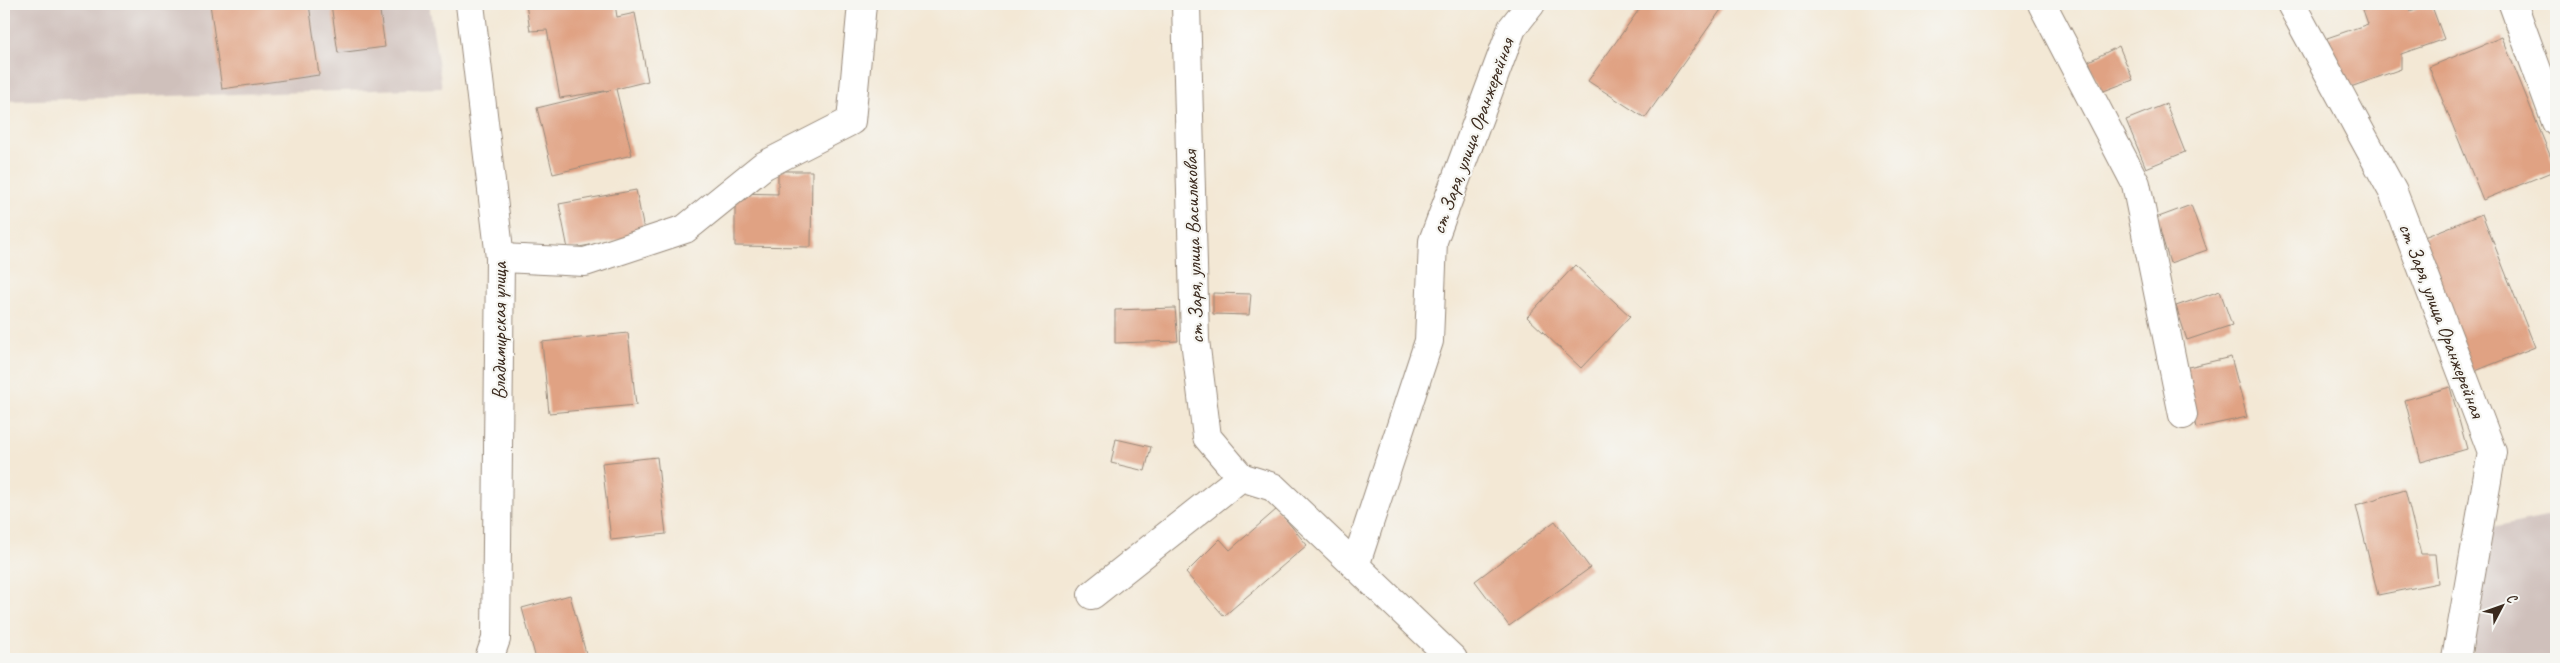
<svg xmlns="http://www.w3.org/2000/svg" width="2560" height="663" font-family="Caveat,sans-serif">
<rect width="100%" height="100%" fill="#f6f6f2"/>
<filter id="ink" filterUnits="userSpaceOnUse"><feTurbulence type="fractalNoise" baseFrequency=".02" numOctaves="2"/><feDisplacementMap in="SourceGraphic" scale="10" xChannelSelector="R" yChannelSelector="G"/><feConvolveMatrix kernelMatrix="1 2 1 2 8 2 1 2 1" color-interpolation-filters="sRGB"/></filter>
<filter id="wash" filterUnits="userSpaceOnUse"><feTurbulence type="fractalNoise" baseFrequency=".0096" numOctaves="4" result="noise"/><feDisplacementMap in="SourceGraphic" scale="20" xChannelSelector="R" yChannelSelector="G"/><feGaussianBlur stdDeviation="1.12" result="paint"/><feColorMatrix in="noise" values="0 0 0 0 0 0 0 0 0 0 0 0 0 0 0 0 0 1.4 0 .05"/><feComposite in="paint" operator="in"/></filter>
<g filter="url(#wash)">
<rect width="100%" height="100%" fill="#f3e8d5"/>
<!-- industrial -->
<g fill="#cfc0bb">
<polygon points="4,4 429,4 442,88 4,101"/>
<polygon points="2556,515 2556,659 2472,659 2491,528"/>
</g>
<g id="blocks">
<!-- building -->
<g fill="#e0a283">
<polygon points="210,4 309,4 319,75 222,89"/>
<polygon points="331,4 379,4 385,47 338,53"/>
<polygon points="526,4 615,4 617,17 635,13 648,81 616,89 632,155 553,174 537,108 611,90 560,98 547,30 530,31"/>
<polygon points="1643,4 1725,4 1645,118 1588,81"/>
<polygon points="2361,4 2407,4 2410,11 2431,4 2444,39 2401,54 2401,69 2345,89 2327,38 2368,24"/>
<polygon points="2502,37 2556,170 2483,200 2429,67"/>
<polygon points="2119,46 2133,80 2101,92 2089,61"/>
<polygon points="2166,104 2185,152 2146,168 2126,120"/>
<polygon points="778,171 812,171 811,247 735,246 735,193 778,194"/>
<polygon points="636,190 645,235 568,249 559,204"/>
<polygon points="2191,205 2207,250 2170,263 2156,218"/>
<polygon points="2482,214 2535,347 2468,374 2414,241"/>
<polygon points="1575,265 1630,316 1581,368 1527,317"/>
<polygon points="2220,291 2232,325 2187,340 2176,306"/>
<polygon points="1213,293 1251,294 1249,315 1213,314"/>
<polygon points="1175,308 1178,341 1115,343 1115,310"/>
<polygon points="628,333 636,405 549,413 542,342"/>
<polygon points="2231,357 2247,417 2196,428 2184,368"/>
<polygon points="2450,387 2467,449 2421,462 2405,400"/>
<polygon points="1116,439 1151,447 1145,471 1111,463"/>
<polygon points="657,457 666,534 611,540 602,463"/>
<polygon points="2405,490 2421,554 2435,554 2438,583 2378,595 2356,505"/>
<polygon points="1277,509 1307,545 1224,616 1186,573 1220,539 1230,550"/>
<polygon points="1555,521 1590,568 1509,626 1475,581"/>
<polygon points="570,595 587,657 579,659 536,659 522,608"/>
</g>
</g>
</g>
<g filter="url(#ink)">
<use href="#blocks" fill-opacity="0" stroke="#97897a" stroke-width="1"/>
<g fill="none" stroke-linecap="round" stroke-linejoin="round">
<!-- minor casing -->
<g stroke="#97897a" stroke-width="30">
<g id="minor">
<polyline points="470,4 500,258 496,639 489,659"/>
<polyline points="1186,4 1195,340 1207,437 1241,477"/>
<polyline points="2042,4 2136,184 2183,415"/>
<polyline points="2291,4 2393,192 2492,452 2456,659"/>
<polyline points="2513,4 2556,122"/>
<polyline points="500,258 585,262 685,229 763,166 851,121 862,4"/>
<polyline points="1356,563 1429,341 1433,241 1512,28 1531,4"/>
<polyline points="1092,595 1241,477 1273,487 1453,659"/>
</g>
</g>
<!-- minor -->
<use href="#minor" stroke="#fff" stroke-width="28"/>
</g>
</g>
<g text-anchor="middle" stroke-width="4.5" stroke-linejoin="round" paint-order="stroke">
<!-- street labels -->
<g font-size="20" fill="#3b2a1e" stroke="#f6f6f2">
<text transform="translate(1472 136) rotate(-70)" y="7">ст Заря, улица Оранжерейная</text>
<text transform="translate(1193 247) rotate(-92)" y="7">ст Заря, улица Васильковая</text>
<text transform="translate(2442 320) rotate(69)" y="7">ст Заря, улица Оранжерейная</text>
<text transform="translate(499 331) rotate(-90)" y="7">Владимирская улица</text>
</g>
</g>
<!-- margin -->
<rect width="2560" height="663" fill="none" stroke="#f6f6f2" stroke-width="20"/>
<!-- north arrow -->
<g transform="translate(2502 606) rotate(49)" stroke="#f6f6f2" stroke-width="4" paint-order="stroke">
<path d="M0-4L9 19L0 12L-9 19Z" fill="#3b2a1e"/>
<text y="-8" font-size="14" font-weight="bold" text-anchor="middle" fill="#3b2a1e">С</text>
</g>
</svg>
